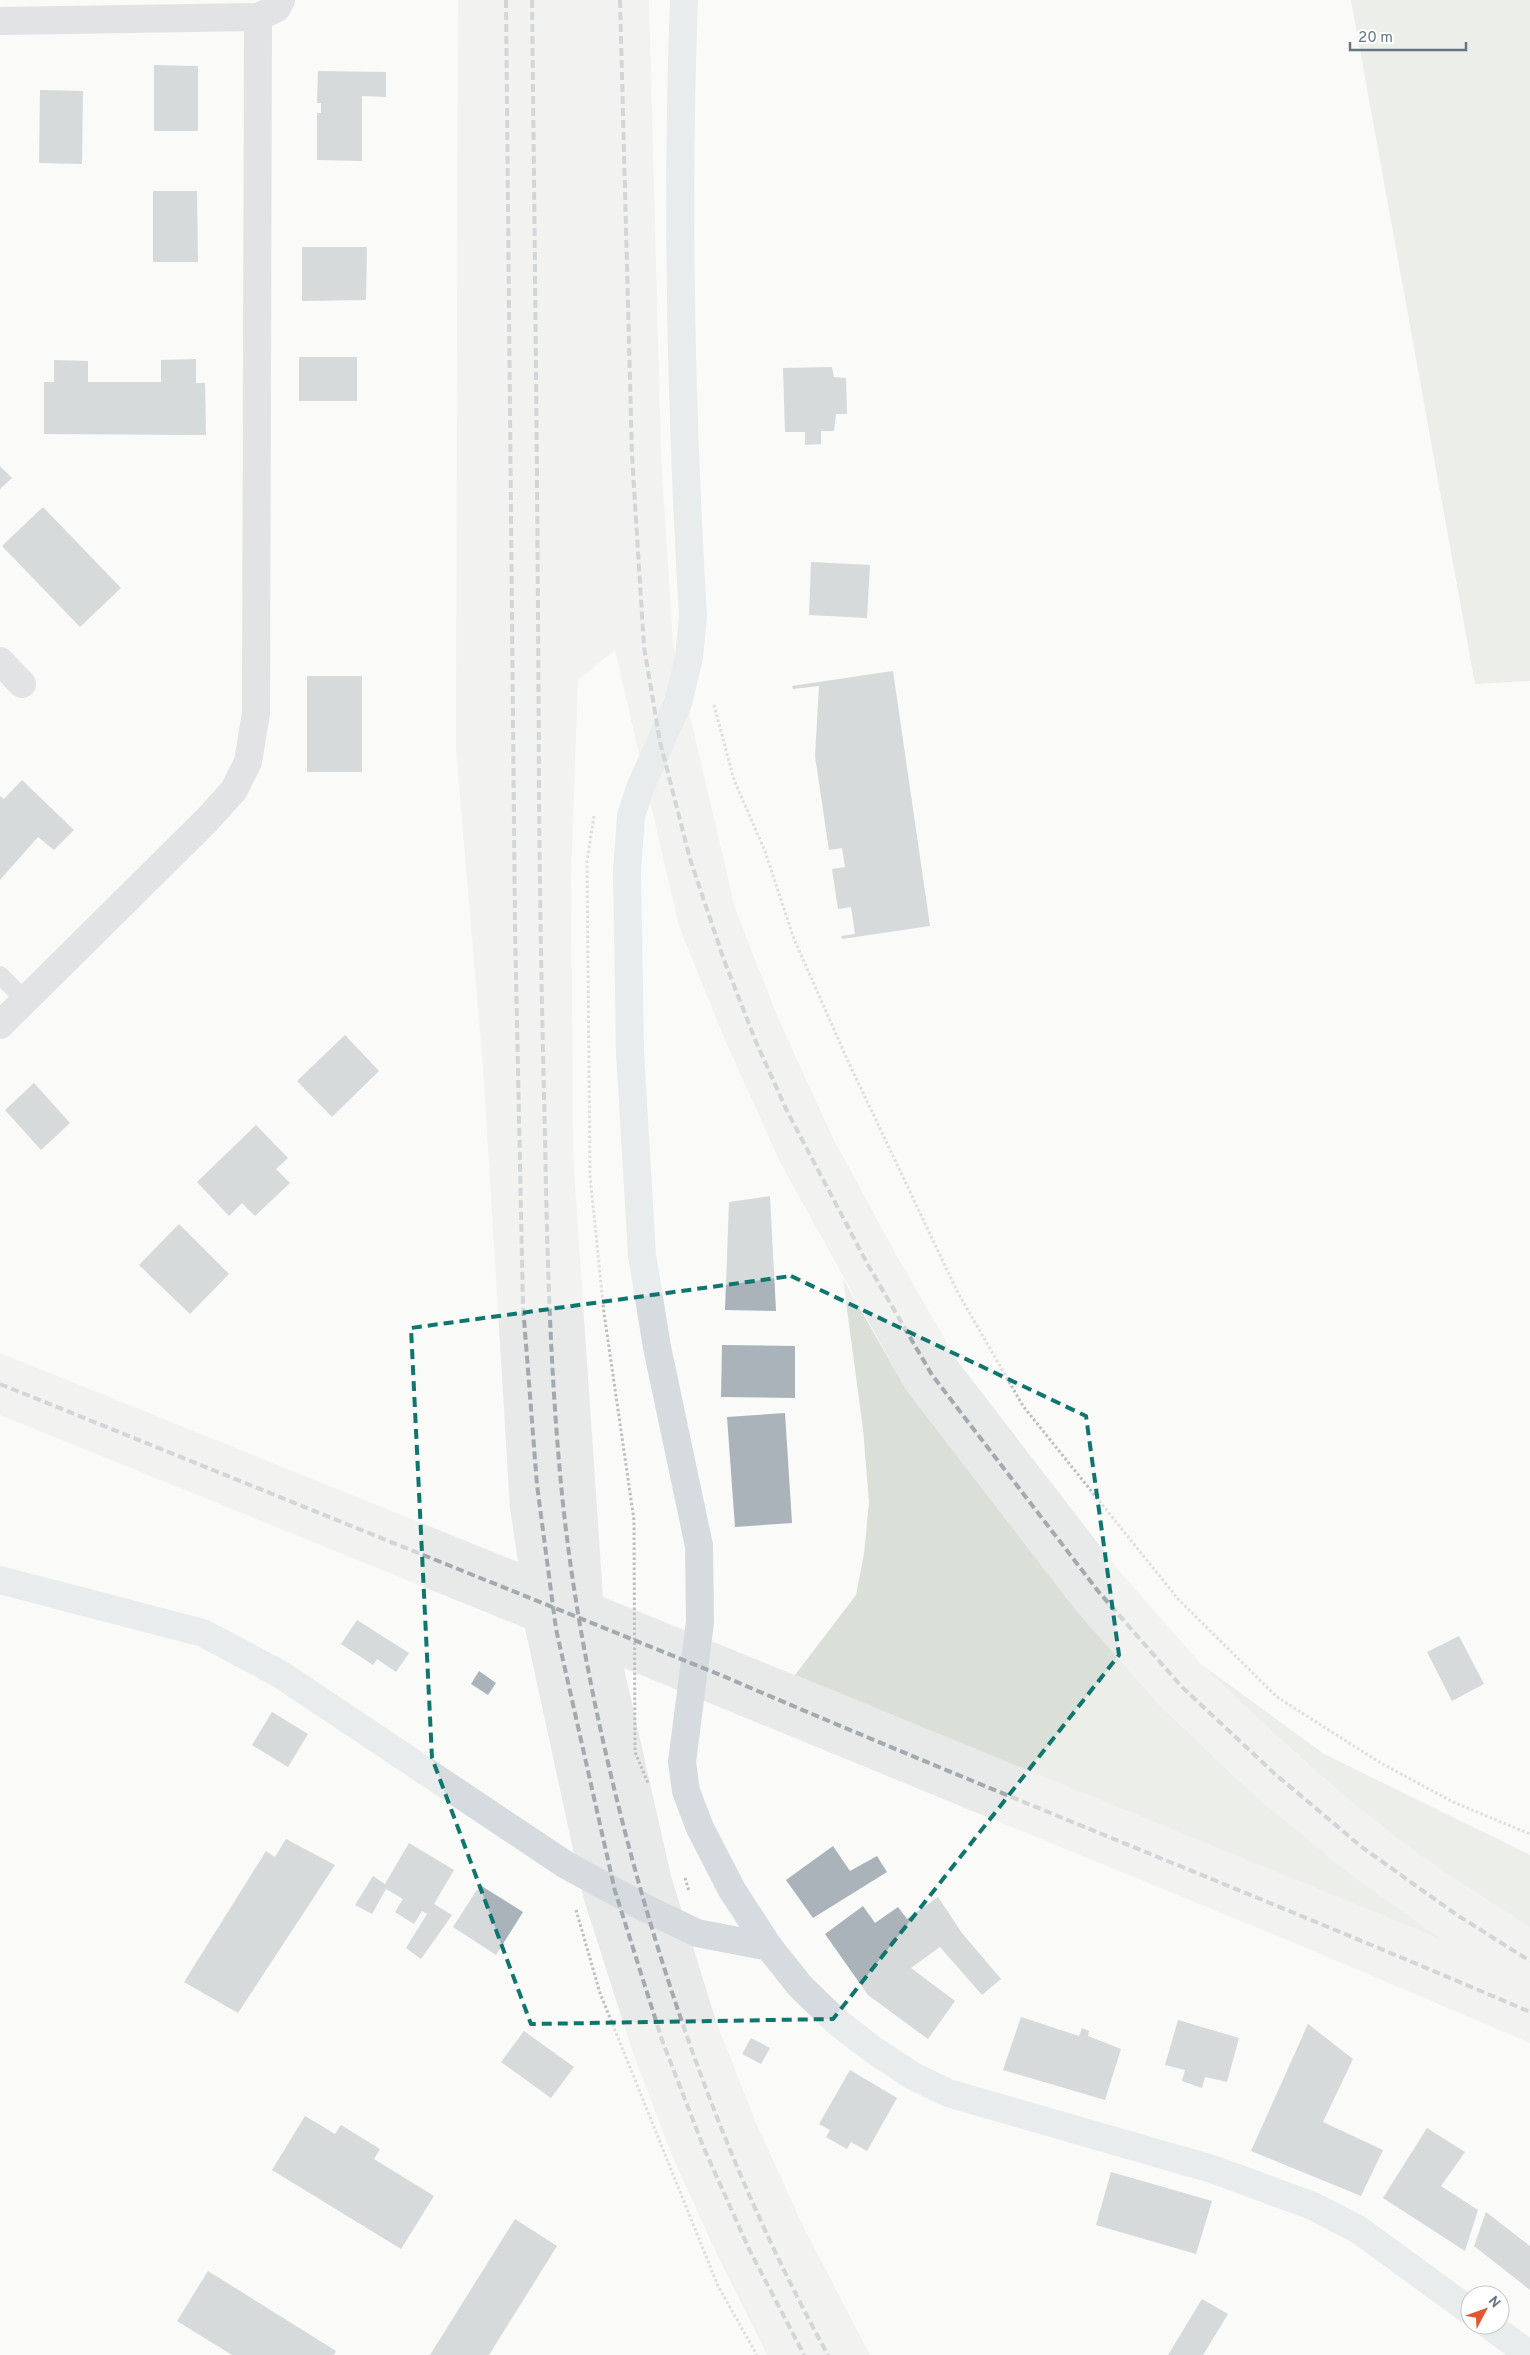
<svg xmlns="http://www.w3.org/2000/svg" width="1530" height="2355" font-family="Overpass,sans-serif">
<rect width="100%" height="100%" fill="#fafaf8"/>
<!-- built -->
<path fill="#e8e9e9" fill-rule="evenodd" d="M458,0H649L661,455L673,644L735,908L778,1018L833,1138L894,1251L956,1359L1120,1572L1202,1665L1294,1752L1381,1825L1473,1891L1530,1927V2043L1309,1949L624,1668L671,1876L716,2021L756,2123L802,2224L870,2355H767L721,2263L673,2158L632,2050L584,1900L525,1628L0,1415V1353L518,1562L510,1508L483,1066L456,750ZM615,650L679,926L725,1040L781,1164L907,1391L1075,1609L1160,1706L1255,1796L1346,1871L1438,1937L603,1597L573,1156L571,874L578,680Z"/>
<!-- green -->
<g fill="#dadfd7">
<polygon points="1351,0 1530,0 1530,681 1475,684"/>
<polygon points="843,1279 907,1391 1075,1609 1160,1706 1255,1796 1346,1871 1441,1939 795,1675 856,1595 864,1554 869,1502 863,1429"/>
<path d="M1202,1665L1324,1754L1530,1855V1927C1479,1895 1427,1862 1380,1824C1317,1775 1260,1720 1202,1665Z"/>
</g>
<!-- building -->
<g fill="#aab3b9">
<polygon points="154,65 198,66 198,131 154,131"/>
<polygon points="318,71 386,72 386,97 362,96 362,161 317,160 317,113 321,113 321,103 317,103"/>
<polygon points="40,90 83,91 82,164 39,163"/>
<polygon points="153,191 197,191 198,262 153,262"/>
<polygon points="302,247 367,247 366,300 302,301"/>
<rect x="299" y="357" width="58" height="44"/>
<polygon points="196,359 196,383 205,383 206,435 44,434 44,382 54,382 54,360 88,361 88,382 161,382 161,360"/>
<polygon points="832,367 834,377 846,378 847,414 836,414 834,431 821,431 821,444 805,445 805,432 785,432 783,368"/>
<polygon points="0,466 12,478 0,489"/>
<polygon points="43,507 121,588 80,627 2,546"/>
<polygon points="811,562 870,565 867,618 809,615"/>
<polygon points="893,671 930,926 842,939 841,936 855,934 851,907 838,909 832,869 845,867 842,848 829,850 815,756 819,686 793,689 792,686"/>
<rect x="307" y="676" width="55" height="96"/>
<polygon points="22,780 74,830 54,850 38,837 0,880 0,796 4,799"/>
<polygon points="345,1035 379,1071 332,1117 297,1081"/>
<polygon points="34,1083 70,1123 41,1150 5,1110"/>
<polygon points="256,1125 288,1158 276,1169 290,1183 255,1216 242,1203 229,1216 197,1182"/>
<polygon points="770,1196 776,1311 725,1310 729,1202"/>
<polygon points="179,1224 229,1274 190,1314 139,1265"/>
<polygon points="722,1345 795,1346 795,1398 721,1397"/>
<polygon points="785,1413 792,1523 735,1527 727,1417"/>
<polygon points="357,1620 409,1653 396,1672 377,1659 373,1665 341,1644"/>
<polygon points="1459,1636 1484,1684 1452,1701 1427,1652"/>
<polygon points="479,1671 496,1683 488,1695 471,1684"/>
<polygon points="272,1712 308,1734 288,1767 252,1745"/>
<polygon points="286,1839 335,1865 238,2013 184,1982 266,1851 275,1857"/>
<polygon points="409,1843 454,1870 434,1904 452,1915 421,1959 406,1948 427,1914 422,1911 414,1924 395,1912 403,1899 386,1889 372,1914 355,1905 373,1876 385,1884"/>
<polygon points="833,1846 850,1871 877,1856 887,1872 813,1918 786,1880"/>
<polygon points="480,1885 523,1912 496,1955 453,1927"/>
<polygon points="938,1897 962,1933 1001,1979 982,1995 940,1947 911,1968 955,2001 928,2039 868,1995 825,1934 863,1906 875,1923 898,1907 907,1919"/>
<polygon points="1021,2017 1079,2036 1082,2028 1089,2031 1088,2036 1121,2049 1105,2100 1003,2070"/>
<polygon points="1178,2020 1239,2038 1227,2082 1205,2077 1202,2088 1182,2081 1185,2070 1165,2065"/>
<polygon points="1308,2024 1353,2059 1323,2122 1383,2150 1361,2196 1251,2151"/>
<polygon points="524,2031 574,2067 551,2098 501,2062"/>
<polygon points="751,2038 770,2048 761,2064 742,2054"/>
<polygon points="850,2070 897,2098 867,2151 851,2142 847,2149 826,2137 830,2130 819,2124"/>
<polygon points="305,2116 335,2134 341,2125 380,2149 374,2159 434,2196 401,2249 272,2170"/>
<polygon points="1427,2128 1465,2152 1441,2186 1478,2210 1465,2251 1383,2198"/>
<polygon points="1111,2172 1212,2201 1196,2254 1096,2225"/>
<polygon points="1486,2212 1530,2246 1530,2290 1474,2246"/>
<polygon points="515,2219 557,2246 489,2355 430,2355"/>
<polygon points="208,2271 336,2351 334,2355 232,2355 177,2321"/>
<polygon points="1202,2299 1228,2314 1203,2355 1168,2355"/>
</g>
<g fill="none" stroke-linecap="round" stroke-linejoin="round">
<!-- path -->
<g stroke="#bbbfc2" stroke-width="3" stroke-dasharray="2.5 2.5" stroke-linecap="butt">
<polyline points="714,705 734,780 765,851 794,939 847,1059 957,1291 1023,1406 1178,1599 1277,1697 1379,1762 1453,1802 1530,1834"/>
<polyline points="594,816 587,860 590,1176 604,1313 634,1520 635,1752 648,1783"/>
<polyline points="685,1878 689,1891"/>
<polyline points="576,1910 600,1993 718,2286 757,2355"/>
</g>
<!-- lane -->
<polyline stroke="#c3c8cc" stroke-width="18" points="0,975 25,1000"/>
<!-- street -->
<g stroke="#c3c8cc" stroke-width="28">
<polyline points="0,21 258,17 277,8 281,0"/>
<polyline points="0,661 22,684"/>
<polyline points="0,1025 207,820 234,790 248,762 256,713 258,17"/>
</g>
<!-- secondary -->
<g stroke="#d6dbdf" stroke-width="28">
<path d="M684,0C676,206 681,412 693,617L689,657L678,703L640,788L631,816L627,871L630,1052L642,1255L657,1347L699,1546L700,1622L682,1762L686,1791L700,1828L732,1890L769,1947L800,1986L836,2021L872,2049L913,2076L948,2093L1212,2169L1313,2206L1359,2230L1470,2311"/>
<polyline points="0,1580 203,1633 280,1674 566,1865 645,1908 697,1933 769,1947"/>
<polyline points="1489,2325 1530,2355"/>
</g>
<!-- rail -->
<g stroke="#a2aab0" stroke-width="4" stroke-dasharray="8 4" stroke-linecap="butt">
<polyline points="506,0 515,928 523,1306 537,1485 556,1629 615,1891 662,2040 703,2146 749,2249 804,2355"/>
<path d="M532,0C535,265 538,531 539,796C540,909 542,1022 545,1134C547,1251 550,1367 561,1484C572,1600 595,1715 624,1828C671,2010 737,2190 828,2355"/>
<polyline points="620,0 632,456 644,647 660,742 690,859 724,960 756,1042 787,1111 868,1265 932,1375 1098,1591 1181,1686 1275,1774 1363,1848 1457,1915 1530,1961"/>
<path d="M0,1384L723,1676C990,1791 1262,1897 1530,2012"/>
</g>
</g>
<!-- marked area -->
<path d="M0 0H1530V2355H0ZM791,1276L1086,1416L1119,1655L833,2019L531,2024L432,1758L411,1328Z" fill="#fafaf8" fill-opacity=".55" fill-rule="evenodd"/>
<path fill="none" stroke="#0f766e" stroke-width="4" stroke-dasharray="10 6" stroke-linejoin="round" d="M791,1276L1086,1416L1119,1655L833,2019L531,2024L432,1758L411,1328Z"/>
<!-- north arrow -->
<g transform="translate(1485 2310) rotate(49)"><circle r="24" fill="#ffffff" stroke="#c1c8cd"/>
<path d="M0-4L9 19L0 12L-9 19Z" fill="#e4572e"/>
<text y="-8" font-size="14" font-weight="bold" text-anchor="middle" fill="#657683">N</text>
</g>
<!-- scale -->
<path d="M1350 42v8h116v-8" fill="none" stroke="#657683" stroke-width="2.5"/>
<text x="1358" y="42" font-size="15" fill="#657683" stroke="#ffffff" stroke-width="4" paint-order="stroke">20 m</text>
</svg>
